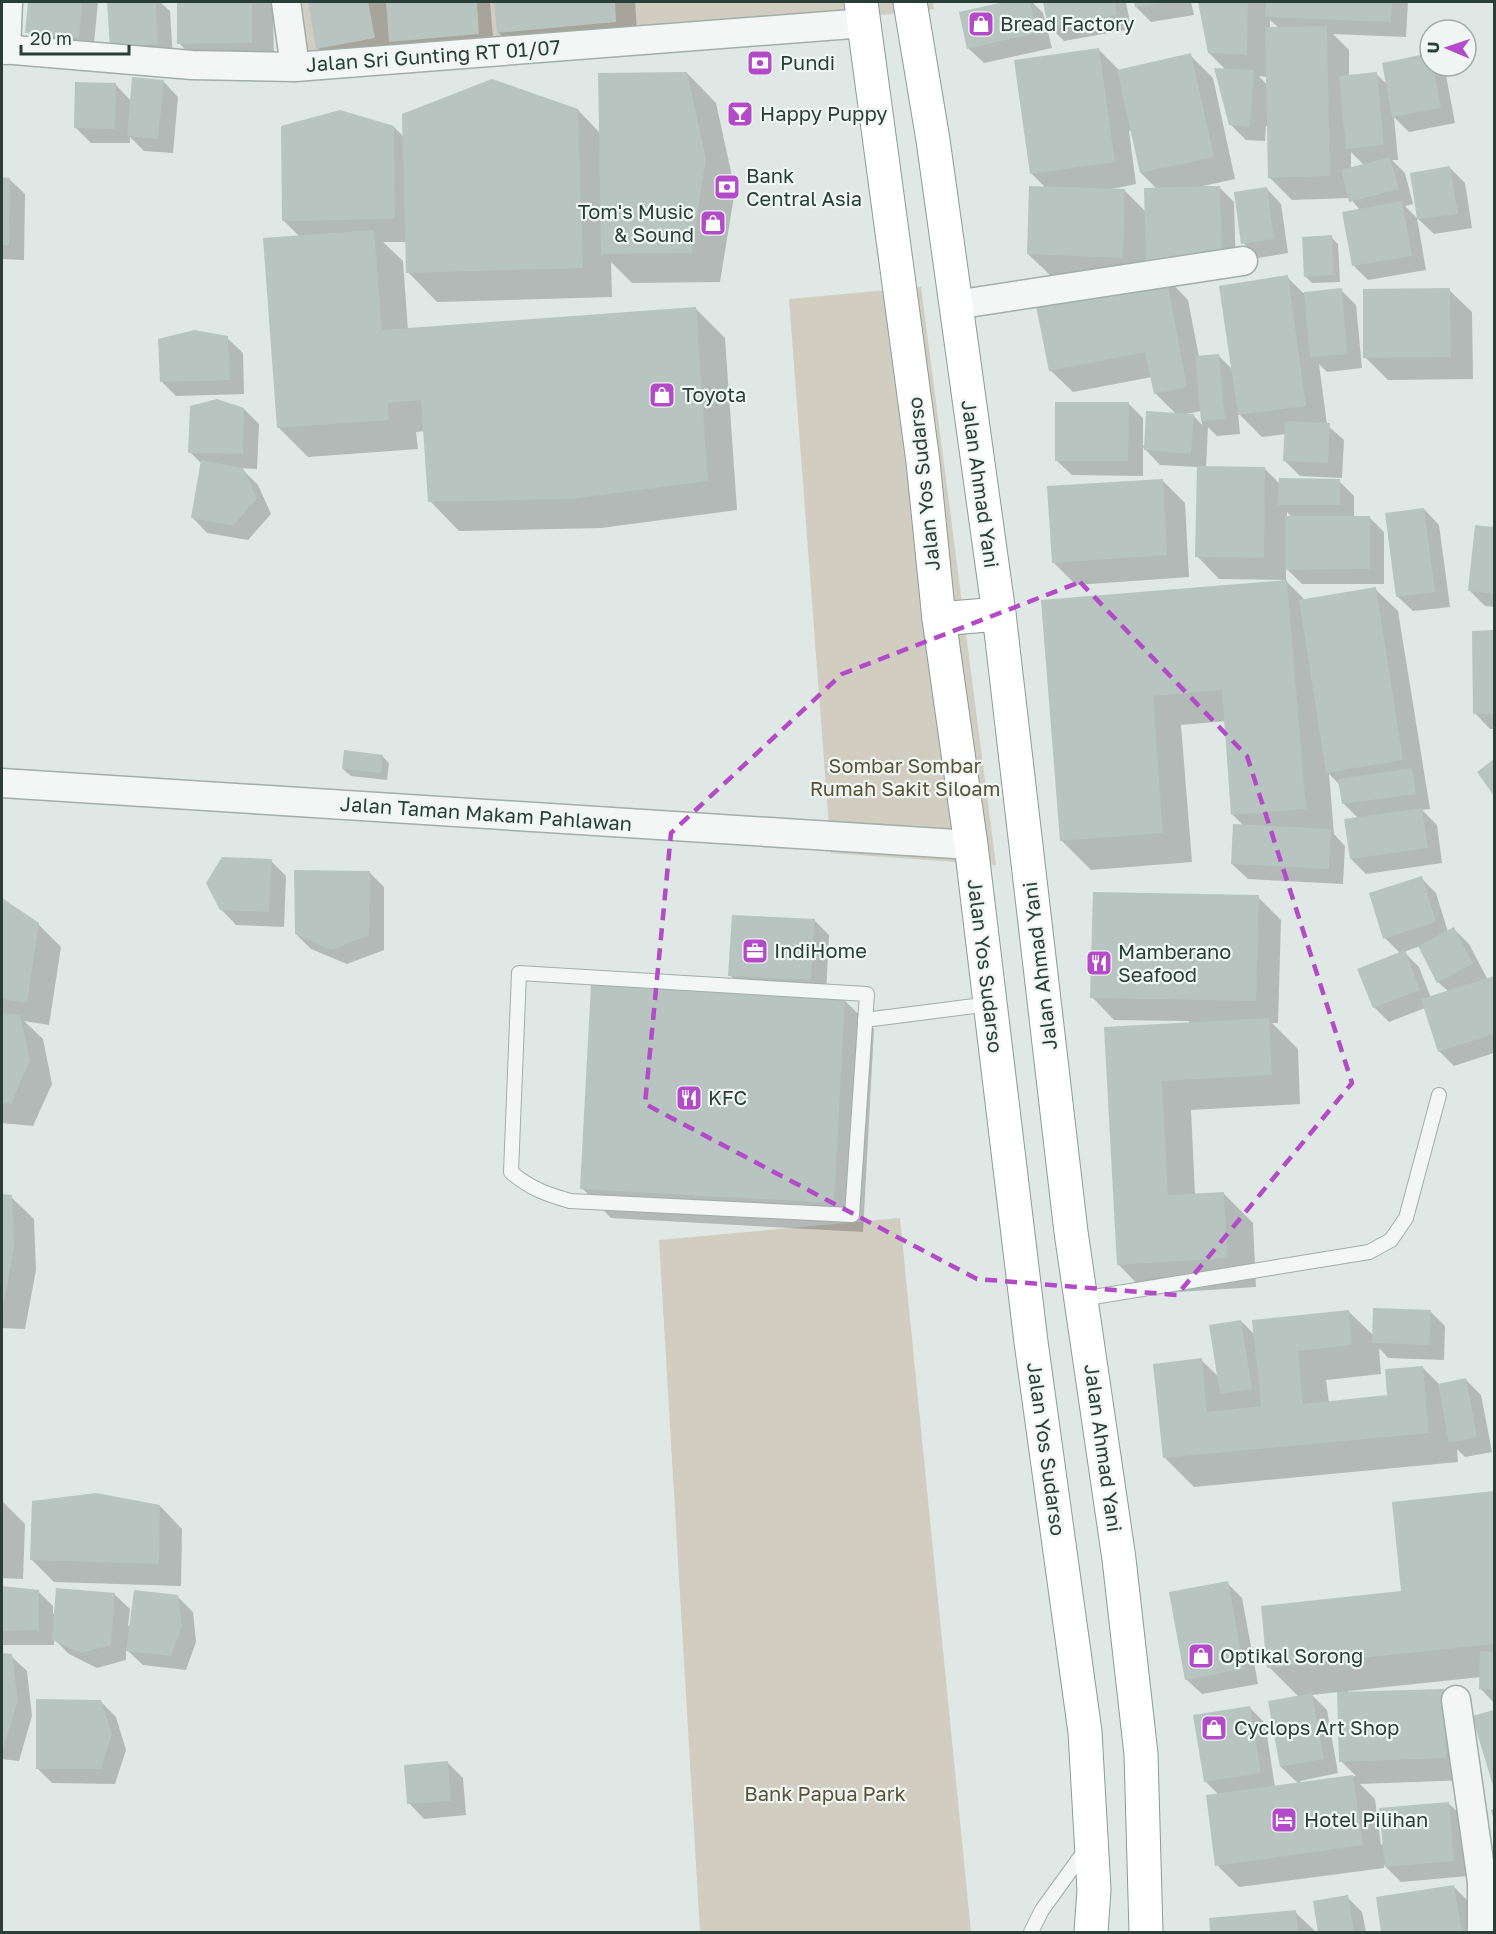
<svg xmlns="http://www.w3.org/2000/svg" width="1496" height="1934" font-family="'Golos Text',sans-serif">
<rect width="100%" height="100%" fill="#dfe8e4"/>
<!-- green -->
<g fill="#d1cdc1">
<polygon points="282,2 933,2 934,9 288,82"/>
<polygon points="921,287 996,865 831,853 789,299"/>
<polygon points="900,1218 971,1932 700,1932 659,1240"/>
</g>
<!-- shadow -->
<g fill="#0003" fill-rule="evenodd">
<polygon points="30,2 98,2 93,53 42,47 27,32"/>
<polygon points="109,2 160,2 170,11 173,59 112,47"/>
<polygon points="178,2 273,2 274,65 201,66 179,43"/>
<polygon points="309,2 490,2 494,49 406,56 393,44 396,60 340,71 318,48"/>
<polygon points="496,2 635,2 638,44 521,55 499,33"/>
<polygon points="1011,2 1032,2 1043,13 1052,48 984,63 968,48 961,13"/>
<polygon points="1045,2 1126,2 1131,29 1064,41 1049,26"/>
<polygon points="1135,2 1191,2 1194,15 1151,22 1136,7"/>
<path d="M1200,2H1408L1406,37L1333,34L1349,50V76L1376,74L1388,85L1430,55V66H1441L1445,70L1455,123L1409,132L1394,117L1398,160H1392L1405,173L1413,204L1405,206L1417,218L1426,270L1368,280L1353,265L1360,210L1350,198L1292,200L1269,177L1268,126H1266L1265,141L1246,140L1230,124L1226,70L1209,53ZM1270,20L1279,28H1270ZM1259,76L1267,77V85ZM1351,152L1364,165L1351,169Z"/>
<path d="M1099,50L1120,71L1190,55L1213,78L1235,179L1203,186L1219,187L1234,202L1236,272L1163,274L1146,257L1145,279L1051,276L1028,254L1046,188L1031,173ZM1129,131H1132L1141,173L1157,189L1146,212L1125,191L1107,190L1136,184Z"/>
<polygon points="687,73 716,103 735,190 720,282 632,283 611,262 612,297 437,302 408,272 407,242 383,242 403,261 408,330 695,308 725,338 737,510 601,528 459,531 430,501 425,431 416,432 418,449 308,457 278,427 300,237 283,220 394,127 404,137 578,110 600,133"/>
<polygon points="163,81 178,97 173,153 144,151 130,137 130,143 91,143 76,128 116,85 131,101"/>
<polygon points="1450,168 1465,183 1472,228 1434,234 1418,219"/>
<polygon points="2,179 9,179 25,194 24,260 2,259"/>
<polygon points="1266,188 1281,204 1288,253 1258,258 1243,243"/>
<polygon points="1331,237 1338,244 1340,282 1312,283 1305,276"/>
<path d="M1166,277L1188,300L1199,357L1219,356L1232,369L1287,277L1303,293L1341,290L1356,305L1362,368L1327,372L1319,364L1327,425L1344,440L1342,478L1300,476L1284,460L1286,434L1262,437L1238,413L1240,434L1217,436L1208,427L1206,468L1265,469L1280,484L1339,481L1354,496V517H1369L1384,532V584H1302L1286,568V580L1219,579L1197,556L1198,467L1160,465L1143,447V476L1072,475L1056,460L1128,403L1143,418V446L1176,414L1155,393L1152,377L1073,392L1050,370ZM1201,411L1202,425L1193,415L1186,414ZM1287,512L1293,518H1287Z"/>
<polygon points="1449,290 1472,312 1473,379 1388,380 1365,357"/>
<polygon points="227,338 243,353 244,394 176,396 161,381"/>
<polygon points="244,409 259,424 257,469 241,468 258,485 271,514 248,540 207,533 192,517 202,464 190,452"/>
<polygon points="1162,480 1185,503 1189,577 1076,585 1053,562"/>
<polygon points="1424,509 1439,525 1450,607 1413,611 1397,596"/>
<polygon points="1476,527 1494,529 1494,607 1485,606 1470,591"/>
<polygon points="1286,581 1305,600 1375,589 1398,611 1430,809 1422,810 1437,825 1442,863 1366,874 1351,859 1359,819 1343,803 1340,785 1329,774 1334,834 1345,846 1343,884 1248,879 1232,864 1244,826 1233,815 1226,721 1181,725 1192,862 1091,870 1062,841 1043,602"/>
<polygon points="1474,632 1494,632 1494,729 1490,729 1475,713"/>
<polygon points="382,756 389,763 387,780 351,776 343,769"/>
<polygon points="271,861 286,876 284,927 236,925 221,909"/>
<polygon points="369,872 384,887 384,950 347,964 311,949 296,934"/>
<path d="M1421,878L1436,893L1448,932L1454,929L1469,944L1488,980L1494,978V1053L1454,1066L1439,1051L1425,1008L1389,1022L1374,1007L1401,954L1385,938ZM1420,946L1438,982L1449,992L1431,998L1419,967L1404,952Z"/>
<polygon points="1258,897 1281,920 1278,1023 1272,1023 1298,1049 1300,1104 1191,1110 1195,1195 1224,1194 1253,1223 1256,1287 1147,1294 1118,1264 1106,1028 1189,1024 1189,1021 1114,1020 1092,997"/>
<polygon points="2,900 38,924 61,947 49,1025 24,1021 43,1039 52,1084 33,1126 2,1123"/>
<polygon points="814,920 829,935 826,994 745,990 730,975"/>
<polygon points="844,1000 874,1029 863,1232 611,1218 582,1188"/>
<polygon points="2,1196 11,1197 34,1219 36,1270 25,1329 2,1328"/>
<polygon points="1348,1311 1374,1336 1430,1311 1445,1326 1444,1360 1388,1358 1379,1348 1381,1374 1326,1380 1329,1403 1388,1397 1422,1367 1440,1385 1466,1380 1481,1395 1492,1452 1465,1457 1457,1449 1458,1462 1194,1487 1164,1457 1201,1360 1219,1377 1241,1321 1256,1336"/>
<path d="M1494,1493V1703L1480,1688L1481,1677L1348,1691V1694L1443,1690L1466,1713L1468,1780L1360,1784L1375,1799L1381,1845L1448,1803L1464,1818L1468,1876L1401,1882L1384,1865V1868L1239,1887L1217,1865L1219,1795L1205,1781L1250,1708L1265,1723L1275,1787L1299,1784L1281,1767L1299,1697L1269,1667L1403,1592L1394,1503ZM1338,1692L1341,1761L1356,1776L1301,1783L1300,1781L1338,1773L1327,1710L1312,1695Z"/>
<polygon points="2,1501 25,1524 23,1579 2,1578"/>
<polygon points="160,1506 182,1529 181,1586 54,1582 32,1560"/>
<polygon points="1227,1583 1242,1598 1258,1684 1202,1694 1186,1679"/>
<polygon points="2,1587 38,1591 53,1606 53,1614 114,1594 130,1609 128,1626 131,1626 178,1597 193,1612 196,1642 186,1670 143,1665 126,1649 126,1660 97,1668 69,1654 54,1639 54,1645 2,1645"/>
<polygon points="2,1655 11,1656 27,1671 32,1716 19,1761 2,1759"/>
<polygon points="101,1702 116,1717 126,1750 115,1784 52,1783 37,1768"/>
<polygon points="1494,1711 1494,1786 1474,1717"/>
<polygon points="448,1763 463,1778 466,1815 424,1819 409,1803"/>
<polygon points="1494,1809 1494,1821 1491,1810"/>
<polygon points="1454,1887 1469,1902 1474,1932 1383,1932 1378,1899"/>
<polygon points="1347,1897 1362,1912 1366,1932 1320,1932 1315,1902"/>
<polygon points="1295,1912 1316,1932 1211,1932 1210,1919"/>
</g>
<!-- building -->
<g fill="#b7c4bf">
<polygon points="28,2 82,2 79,38 25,33"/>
<polygon points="107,2 156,2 158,44 110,48"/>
<polygon points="177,2 252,2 252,43 177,44"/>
<polygon points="308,2 368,2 375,38 316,49"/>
<polygon points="386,2 477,2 479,34 389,42"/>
<polygon points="494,2 615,2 616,22 497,33"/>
<polygon points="1004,2 1030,2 1037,33 967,49 959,12"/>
<polygon points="1043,2 1115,2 1117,15 1048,27"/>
<polygon points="1134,2 1164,2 1164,3 1135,7"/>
<polygon points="1198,2 1248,2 1247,55 1208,53"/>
<polygon points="1266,2 1392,2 1391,22 1265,17"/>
<polygon points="1327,26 1330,176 1268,178 1265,27"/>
<polygon points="1099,48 1115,162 1030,174 1014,60"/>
<polygon points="1191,53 1214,157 1140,173 1117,70"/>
<polygon points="1430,53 1430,66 1433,66 1441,108 1392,117 1382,63"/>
<polygon points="1214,68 1254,70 1250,127 1229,125"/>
<polygon points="687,72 706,159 691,253 601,254 598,73"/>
<polygon points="1377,72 1384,145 1346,149 1339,76"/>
<polygon points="132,77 164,80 158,139 127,136"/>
<polygon points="492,79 578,109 583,268 406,273 402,114"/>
<polygon points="75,82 116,83 115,129 74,128"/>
<polygon points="340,110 394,126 395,219 282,221 281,126"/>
<polygon points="1390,157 1399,189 1349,202 1341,170"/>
<polygon points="1450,166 1458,214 1417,219 1410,173"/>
<polygon points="2,177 10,178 9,245 2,245"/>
<polygon points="1029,186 1125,189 1123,258 1027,254"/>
<polygon points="1220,186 1222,257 1146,260 1144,188"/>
<polygon points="1267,187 1274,239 1241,244 1234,192"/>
<polygon points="1402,201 1412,256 1352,266 1342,212"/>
<polygon points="374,230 382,330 696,307 708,481 571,499 428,502 421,400 388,403 389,420 277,428 263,238"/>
<polygon points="1332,235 1334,275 1304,277 1302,237"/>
<polygon points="1166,275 1187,387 1154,394 1145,352 1049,371 1035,301"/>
<polygon points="1288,275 1306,406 1238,415 1219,286"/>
<polygon points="1342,288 1347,354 1310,357 1304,292"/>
<polygon points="1450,288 1451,357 1363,358 1363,289"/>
<polygon points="194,330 228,336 230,380 160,382 158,339"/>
<polygon points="1219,354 1225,419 1201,421 1195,356"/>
<polygon points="217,399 244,408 243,454 188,453 190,406"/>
<polygon points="1055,402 1129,402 1128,461 1055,461"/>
<polygon points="1146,411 1194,414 1191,454 1144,450"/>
<polygon points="1285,421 1330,423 1328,463 1283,461"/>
<polygon points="201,460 243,468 257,498 233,526 191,518"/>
<polygon points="1197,466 1265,467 1264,558 1195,557"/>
<polygon points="1279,478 1340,479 1340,505 1278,505"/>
<polygon points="1163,479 1167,555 1052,563 1047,486"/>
<polygon points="1424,508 1435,592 1396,597 1385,513"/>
<polygon points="1285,516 1370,516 1370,569 1285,570"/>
<polygon points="1475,525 1494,527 1494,594 1468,591"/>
<polygon points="1287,580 1306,809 1231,815 1222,690 1153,696 1163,833 1060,841 1041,600"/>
<polygon points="1376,587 1403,760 1326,773 1299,600"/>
<polygon points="1494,630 1494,714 1473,714 1472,631"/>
<polygon points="344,750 383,755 381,773 342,769"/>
<polygon points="1494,759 1494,796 1477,772"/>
<polygon points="1412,768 1416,794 1342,804 1338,779"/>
<polygon points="1422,808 1428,848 1350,859 1344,819"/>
<polygon points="1233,824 1331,829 1329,869 1231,864"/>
<polygon points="222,857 272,859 269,912 220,910 206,883"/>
<polygon points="294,870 370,871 369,935 331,950 295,934"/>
<polygon points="1422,876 1436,922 1383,939 1369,893"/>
<polygon points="1093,892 1259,895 1256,1001 1090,998"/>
<polygon points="2,898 39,923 27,1003 2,999"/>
<polygon points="732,915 815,919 811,980 728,976"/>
<polygon points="1454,927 1473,964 1437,983 1418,946"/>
<polygon points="1405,950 1420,990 1373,1008 1357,969"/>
<polygon points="1494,976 1494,1034 1438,1052 1421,999"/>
<polygon points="591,985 845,998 834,1203 580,1189"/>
<polygon points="2,1013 20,1015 30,1060 11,1104 2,1103"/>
<polygon points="1269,1018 1272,1075 1162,1081 1168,1195 1224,1192 1227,1258 1117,1265 1104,1027"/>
<polygon points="2,1194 12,1195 14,1247 3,1309"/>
<polygon points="1373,1308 1431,1310 1429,1345 1372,1343"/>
<polygon points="1349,1310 1352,1345 1298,1351 1303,1404 1387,1395 1385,1369 1423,1366 1429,1433 1163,1458 1153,1364 1202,1358 1207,1412 1261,1406 1252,1320"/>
<polygon points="1241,1320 1252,1389 1220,1394 1209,1325"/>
<polygon points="1466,1378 1477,1437 1449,1443 1438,1384"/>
<polygon points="1494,1491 1494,1644 1267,1668 1261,1606 1401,1591 1392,1502"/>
<polygon points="96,1493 160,1505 159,1564 30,1560 32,1501"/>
<polygon points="1228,1581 1244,1669 1185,1680 1169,1592"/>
<polygon points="2,1586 39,1590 39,1630 2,1631"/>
<polygon points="56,1588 115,1593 111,1645 81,1653 52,1640"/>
<polygon points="134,1590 178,1595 182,1626 171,1656 126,1651"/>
<polygon points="1480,1651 1494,1652 1494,1690 1479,1689"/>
<polygon points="2,1653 12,1654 18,1700 4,1746 2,1746"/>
<polygon points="1444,1689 1446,1758 1339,1762 1337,1692"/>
<polygon points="1312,1693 1324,1759 1280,1767 1268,1701"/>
<polygon points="36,1699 101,1700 112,1734 101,1769 36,1769"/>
<polygon points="1250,1706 1261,1773 1204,1782 1193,1715"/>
<polygon points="1494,1710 1494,1789 1472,1716"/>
<polygon points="448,1761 451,1801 407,1804 404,1765"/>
<polygon points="1353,1775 1363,1845 1215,1866 1206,1795"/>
<polygon points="1449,1802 1454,1861 1385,1867 1379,1808"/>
<polygon points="1454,1885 1462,1932 1381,1932 1376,1897"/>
<polygon points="1348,1895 1354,1932 1318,1932 1313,1901"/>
<polygon points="1296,1910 1298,1932 1210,1932 1209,1918"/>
</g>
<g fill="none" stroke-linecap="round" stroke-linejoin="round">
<!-- lane casing -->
<g stroke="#a1aea9" stroke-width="16">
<g id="lane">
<path d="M519,973L867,994L852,1215L570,1201C546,1194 529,1188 511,1172Z"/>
<polyline points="865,1020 990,1004"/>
<polyline points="1081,1299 1369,1252 1391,1240 1406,1218 1439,1095"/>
<polyline points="1031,1932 1042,1910 1086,1849"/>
</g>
</g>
<!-- street casing -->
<g stroke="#a1aea9" stroke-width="31">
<g id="street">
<polyline points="286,2 295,67"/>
<polyline points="2,49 192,65 295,67 865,23"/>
<polyline points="6,50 8,2"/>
<polyline points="955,305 1243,261"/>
<polyline points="2,783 971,845"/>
<polyline points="1456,1700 1482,1882 1482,1932"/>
</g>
</g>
<!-- highway casing -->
<g stroke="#889e95" stroke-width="35">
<g id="highway">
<polyline points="861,2 923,462 939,619 971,845 1031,1342 1085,1732 1094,1890 1091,1932"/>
<polyline points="910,2 933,140 999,614 1071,1232 1119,1559 1141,1754 1146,1932"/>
<polyline points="939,619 999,614"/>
</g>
</g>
<!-- lane -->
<use href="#lane" stroke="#f2f6f5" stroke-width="14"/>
<!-- street -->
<use href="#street" stroke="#f2f6f5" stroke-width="28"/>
<!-- highway -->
<use href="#highway" stroke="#fff" stroke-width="33"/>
</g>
<!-- marked area -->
<path fill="none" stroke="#b34ac7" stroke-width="4.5" stroke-dasharray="12 8" stroke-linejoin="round" d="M1080,582L1247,756L1352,1083L1177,1295L977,1279L645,1104L671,833L842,674Z"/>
<!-- icons -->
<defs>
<g id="shop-square" transform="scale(1.35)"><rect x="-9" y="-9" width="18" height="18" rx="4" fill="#b34ac7" stroke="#eff6f3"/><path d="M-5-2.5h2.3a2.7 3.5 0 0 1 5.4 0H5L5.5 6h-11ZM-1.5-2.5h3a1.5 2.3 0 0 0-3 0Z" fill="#fff"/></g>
<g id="bank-square" transform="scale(1.35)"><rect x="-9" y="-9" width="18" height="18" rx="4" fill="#b34ac7" stroke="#eff6f3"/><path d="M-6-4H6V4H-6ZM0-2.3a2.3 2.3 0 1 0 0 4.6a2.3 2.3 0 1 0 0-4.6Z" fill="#fff"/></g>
<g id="bar-square" transform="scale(1.35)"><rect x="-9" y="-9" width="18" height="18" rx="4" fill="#b34ac7" stroke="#eff6f3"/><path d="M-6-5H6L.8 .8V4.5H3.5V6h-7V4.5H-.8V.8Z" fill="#fff"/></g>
<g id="office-square" transform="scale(1.35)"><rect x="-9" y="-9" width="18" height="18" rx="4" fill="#b34ac7" stroke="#eff6f3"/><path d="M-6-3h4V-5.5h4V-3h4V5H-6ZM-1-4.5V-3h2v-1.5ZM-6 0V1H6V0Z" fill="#fff"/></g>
<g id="restaurant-square" transform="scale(1.35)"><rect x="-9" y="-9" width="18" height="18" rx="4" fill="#b34ac7" stroke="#eff6f3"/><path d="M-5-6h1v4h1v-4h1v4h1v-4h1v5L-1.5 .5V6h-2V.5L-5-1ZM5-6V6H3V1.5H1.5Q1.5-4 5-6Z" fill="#fff"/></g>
<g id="hotel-square" transform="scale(1.35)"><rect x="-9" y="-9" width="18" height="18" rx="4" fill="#b34ac7" stroke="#eff6f3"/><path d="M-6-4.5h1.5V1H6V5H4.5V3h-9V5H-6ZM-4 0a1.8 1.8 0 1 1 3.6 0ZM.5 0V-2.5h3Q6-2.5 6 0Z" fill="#fff"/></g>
</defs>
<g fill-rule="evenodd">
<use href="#shop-square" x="981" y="24"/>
<use href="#bank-square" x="760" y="63"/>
<use href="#bar-square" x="740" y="114"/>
<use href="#bank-square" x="727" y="187"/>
<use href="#shop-square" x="713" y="223"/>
<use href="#shop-square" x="662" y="395"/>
<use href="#office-square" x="755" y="951"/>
<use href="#restaurant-square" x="1099" y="963"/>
<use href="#restaurant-square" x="689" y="1098"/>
<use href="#shop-square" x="1201" y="1656"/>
<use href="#shop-square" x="1214" y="1728"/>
<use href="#hotel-square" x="1284" y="1820"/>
</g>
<g text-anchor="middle" stroke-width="4.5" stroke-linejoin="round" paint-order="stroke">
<!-- poi labels -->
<g font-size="20" fill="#293e36" stroke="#eff6f3" text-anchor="start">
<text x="1000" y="31">Bread Factory</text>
<text x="780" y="70">Pundi</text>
<text x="760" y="121">Happy Puppy</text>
<text x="746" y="183">Bank<tspan x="746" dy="23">Central Asia</tspan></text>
<text x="694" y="219" text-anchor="end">Tom's Music<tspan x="694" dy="23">&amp; Sound</tspan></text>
<text x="682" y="402">Toyota</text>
<text x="774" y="958">IndiHome</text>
<text x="1118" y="959">Mamberano<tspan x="1118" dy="23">Seafood</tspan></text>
<text x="708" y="1105">KFC</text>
<text x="1220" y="1663">Optikal Sorong</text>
<text x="1234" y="1735">Cyclops Art Shop</text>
<text x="1304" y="1827">Hotel Pilihan</text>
</g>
<!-- street labels -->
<g font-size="20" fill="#293e36" stroke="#eff6f3">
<text transform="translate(433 56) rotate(-4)" y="7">Jalan Sri Gunting RT 01/07</text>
<text transform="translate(924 484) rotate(-96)" y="7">Jalan Yos Sudarso</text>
<text transform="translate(980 484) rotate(82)" y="7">Jalan Ahmad Yani</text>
<text transform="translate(486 814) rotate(4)" y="7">Jalan Taman Makam Pahlawan</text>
<text transform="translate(985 966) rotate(83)" y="7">Jalan Yos Sudarso</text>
<text transform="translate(1040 966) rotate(-97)" y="7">Jalan Ahmad Yani</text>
<text transform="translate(1103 1448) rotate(82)" y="7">Jalan Ahmad Yani</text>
<text transform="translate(1046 1449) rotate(82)" y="7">Jalan Yos Sudarso</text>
</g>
<!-- park labels -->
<g font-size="20" fill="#595237" stroke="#eff6f3">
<text x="905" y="773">Sombar Sombar<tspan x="905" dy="23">Rumah Sakit Siloam</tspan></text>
<text x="825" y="1801">Bank Papua Park</text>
</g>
</g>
<!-- border -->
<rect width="1496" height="1934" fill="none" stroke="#293e36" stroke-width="6"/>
<!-- north arrow -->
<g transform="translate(1448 48) rotate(272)"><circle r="28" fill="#eff6f3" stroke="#a0aca7" stroke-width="1.5"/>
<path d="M0-4.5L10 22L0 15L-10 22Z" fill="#b34ac7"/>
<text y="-9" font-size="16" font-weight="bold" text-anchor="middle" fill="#293e36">U</text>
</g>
<!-- scale -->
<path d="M21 45v9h108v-9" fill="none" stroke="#293e36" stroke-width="3"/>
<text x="30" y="45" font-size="18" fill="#293e36" stroke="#eff6f3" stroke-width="4.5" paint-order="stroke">20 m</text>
</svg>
